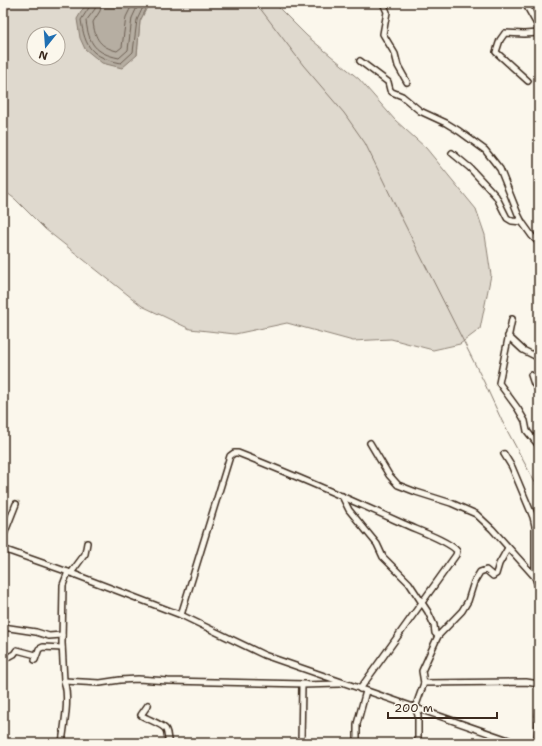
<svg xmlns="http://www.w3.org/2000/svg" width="542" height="746" font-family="'Shantell Sans',sans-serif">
<rect width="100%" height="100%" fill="#fbf7ec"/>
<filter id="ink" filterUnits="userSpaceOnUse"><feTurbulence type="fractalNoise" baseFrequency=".025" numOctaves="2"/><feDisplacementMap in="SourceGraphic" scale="8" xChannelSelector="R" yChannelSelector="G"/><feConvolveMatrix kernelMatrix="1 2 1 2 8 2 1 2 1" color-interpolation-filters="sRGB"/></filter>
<g filter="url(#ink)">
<!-- green -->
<path fill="#dfd9ce" stroke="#8d8276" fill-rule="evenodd" d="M3,3H88L84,7L137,55L140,21L149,3H274L307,36L359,79L395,120L426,148L476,209L485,235L491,275L480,329L460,344L433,350L391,339L353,341L287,323L235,334L190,329L142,306L45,229L15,199L3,190ZM34,34H58V58H34Z"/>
<!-- water -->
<polygon fill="#b6aea2" stroke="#85796d" points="88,3 149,3 140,21 137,55 122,68 102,63 85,49 80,38 77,19 84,7"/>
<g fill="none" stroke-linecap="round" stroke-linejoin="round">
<!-- shore -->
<g stroke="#6c5f53" stroke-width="1">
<path d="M91,3L90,6L81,20C85,48 92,57 121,63L133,52L137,20L145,3"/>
<path d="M96,3L95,9L86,21C89,44 95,53 119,58L128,50L132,18L139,3"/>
<path d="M102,3L100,11L93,22C95,39 100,47 117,51L122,47L126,17L133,3"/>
</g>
<!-- stream -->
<polyline stroke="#85796d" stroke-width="1" points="256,3 303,65 344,113 365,143 397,209 484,382 502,421 539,490"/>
<!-- minor casing -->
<g stroke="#3b2a1e" stroke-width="8">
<g id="minor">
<polyline points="383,3 387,12 383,34 395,54 398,66 407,82"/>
<polyline points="525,3 539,28"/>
<polyline points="360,61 388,82 390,90 392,92 402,96 420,111 446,123 459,131 485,150 500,169 518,214 522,222 532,236 539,243"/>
<polyline points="528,81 496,52 500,40 505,33 524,34 539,33"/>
<polyline points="452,153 470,168 496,196 507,218 512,221 522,222"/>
<polyline points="512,319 499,383 518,409 525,421 527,431 539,446"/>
<polyline points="508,336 523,350 539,358"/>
<polyline points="531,375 534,384 539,390"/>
<polyline points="370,443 389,475 398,485 416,492 451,503 476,514 492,529 535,577 539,589"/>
<polyline points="504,454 512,467 533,517 535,526 535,577 539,577"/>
<polyline points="342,496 349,510 377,544 383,557 409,583 428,612 434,625 435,633 438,636"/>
<polyline points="3,545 3,537 16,504"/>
<polyline points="3,549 71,573 181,615 264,655 517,743"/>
<polyline points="71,573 85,554 87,543"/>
<path d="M181,615L230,456L234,453H238C294,475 349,499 404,524C417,530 449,541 457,551L456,555L360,689"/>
<polyline points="3,627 36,632 49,636 62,635"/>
<polyline points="3,660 14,654 17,650 36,655"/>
<polyline points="35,660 39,649 43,647 62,648"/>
<polyline points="64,681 100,683 120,680 138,679 168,681 305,684"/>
<polyline points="424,683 422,671 438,636 462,611 468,601 474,582 480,572 486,570 493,576 496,574 499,564 508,548"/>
<path d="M148,705L141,715C148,720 163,724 166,730C168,734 167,739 169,743"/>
<path d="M62,743C64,726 70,697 64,681L62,643L63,585L68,572"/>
<polyline points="301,743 302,686 303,685 339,684"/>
<polyline points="357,743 357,724 366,691"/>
<polyline points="418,743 418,715 415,708 424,683 526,682 539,684"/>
<polyline points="537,743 539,711"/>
</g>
</g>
<!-- minor -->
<use href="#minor" stroke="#fbf7ec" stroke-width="5"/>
</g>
</g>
<!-- margin -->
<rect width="542" height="746" fill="none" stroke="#fbf7ec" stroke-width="16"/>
<rect x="8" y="8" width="526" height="730" fill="none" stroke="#3b2a1e" stroke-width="1.5" filter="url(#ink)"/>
<!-- north arrow -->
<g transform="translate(46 46) rotate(197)"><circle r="19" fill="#fbf7ec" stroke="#aea59a"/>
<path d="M0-3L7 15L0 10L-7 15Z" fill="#1f6fb2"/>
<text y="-6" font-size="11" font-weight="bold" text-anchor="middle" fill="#3b2a1e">N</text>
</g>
<!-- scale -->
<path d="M388 712v6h109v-6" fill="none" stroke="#3b2a1e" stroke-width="2"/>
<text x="394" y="712" font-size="12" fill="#3b2a1e" stroke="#fbf7ec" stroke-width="3" paint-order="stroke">200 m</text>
</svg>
